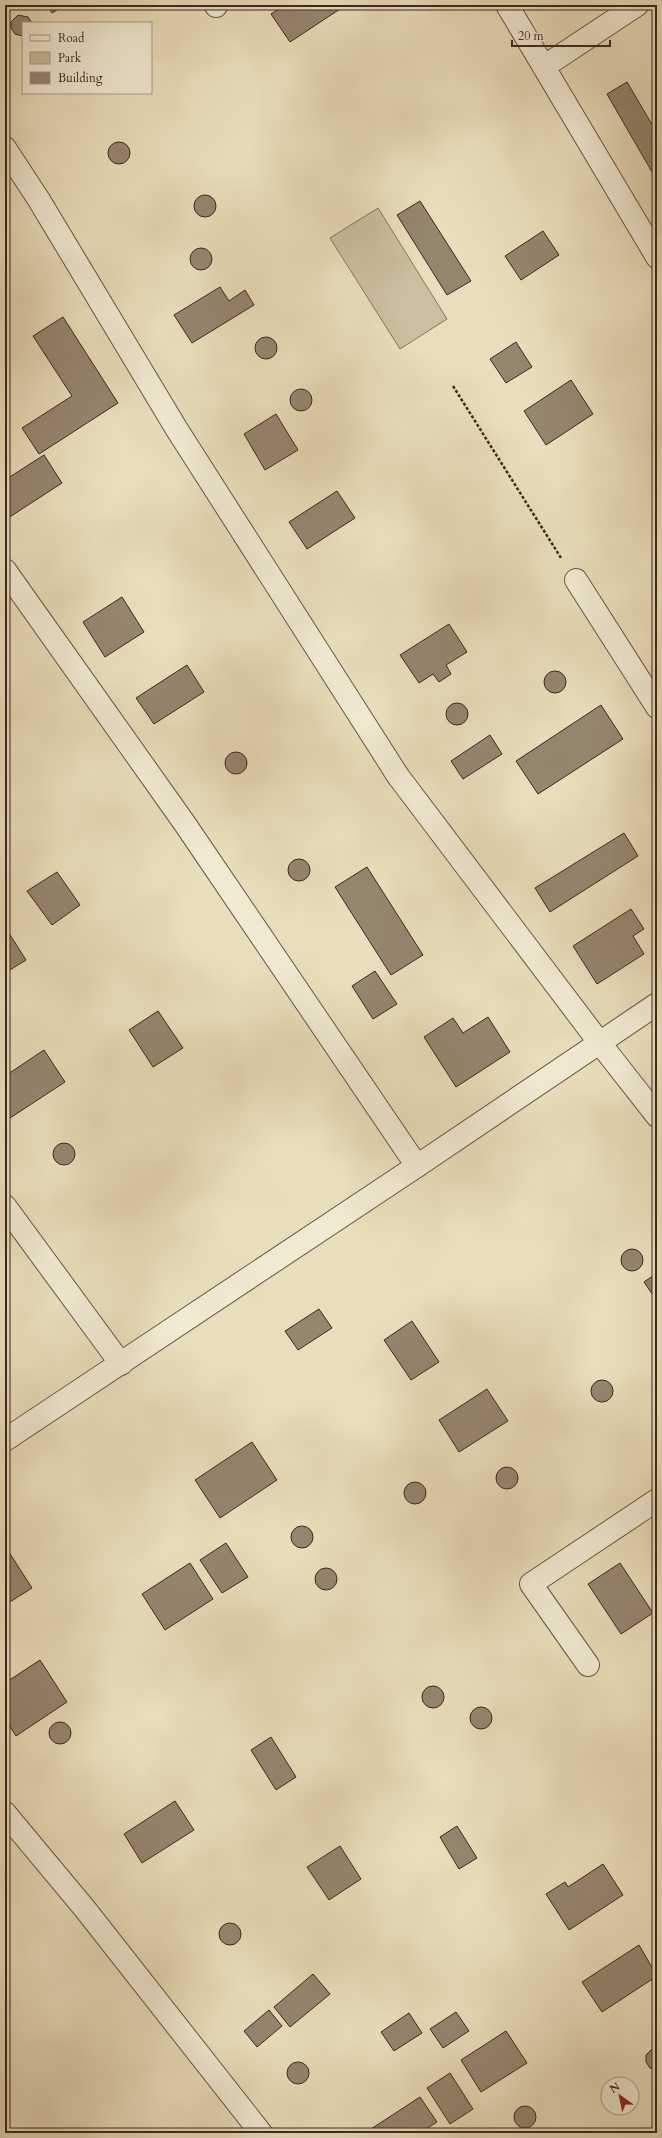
<svg xmlns="http://www.w3.org/2000/svg" width="662" height="2138" font-family="Cardo,serif">
<rect width="100%" height="100%" fill="#e9debb"/>
<filter id="stains"><feTurbulence type="fractalNoise" baseFrequency=".005" numOctaves="4"/><feColorMatrix values="0 0 0 0 .2 0 0 0 0 .09 0 0 0 0 .02 0 0 0 .5 -.17"/></filter>
<radialGradient id="worn" r=".72"><stop offset=".6" stop-color="#630" stop-opacity="0"/><stop offset="1" stop-color="#630" stop-opacity=".3"/></radialGradient>
<!-- green -->
<polygon fill="#cbbfa0" stroke="#83735f" points="378,208 447,319 400,349 330,238"/>
<!-- building -->
<g fill="#958670" stroke="#3b271e">
<polygon points="47,5 65,5 52,13"/>
<polygon points="285,5 338,5 340,9 290,42 271,14"/>
<polygon points="18,15 28,17 32,23 23,23 22,36 15,34 11,28 11,22"/>
<polygon points="627,82 657,133 657,170 652,172 607,94"/>
<circle cx="119" cy="153" r="11"/>
<circle cx="205" cy="206" r="11"/>
<polygon points="420,201 471,281 447,295 397,215"/>
<polygon points="543,231 559,255 521,280 505,256"/>
<circle cx="201" cy="259" r="11"/>
<polygon points="220,287 229,301 245,290 254,305 192,343 174,315"/>
<polygon points="63,317 118,403 39,454 22,428 72,396 33,336"/>
<circle cx="266" cy="348" r="11"/>
<polygon points="516,342 532,367 506,383 490,359"/>
<polygon points="571,380 593,414 546,445 524,411"/>
<circle cx="301" cy="400" r="11"/>
<polygon points="276,414 298,450 265,470 244,434"/>
<polygon points="44,455 62,483 5,520 5,480"/>
<polygon points="337,491 355,518 307,549 289,522"/>
<polygon points="122,597 144,632 105,657 83,622"/>
<polygon points="449,624 467,652 446,665 451,674 439,682 433,674 419,683 400,655"/>
<polygon points="187,665 204,692 154,724 136,698"/>
<circle cx="555" cy="682" r="11"/>
<circle cx="457" cy="714" r="11"/>
<polygon points="601,705 623,739 538,794 516,761"/>
<polygon points="490,735 502,754 463,779 451,761"/>
<circle cx="236" cy="763" r="11"/>
<polygon points="624,833 638,856 550,912 535,888"/>
<circle cx="299" cy="870" r="11"/>
<polygon points="367,867 423,955 391,975 335,887"/>
<polygon points="57,872 80,905 52,925 27,891"/>
<polygon points="631,909 644,929 633,936 644,954 597,984 573,946"/>
<polygon points="5,927 26,960 5,973"/>
<polygon points="375,971 397,1004 373,1019 352,986"/>
<polygon points="158,1011 183,1048 153,1067 129,1030"/>
<polygon points="488,1017 510,1052 456,1087 424,1037 453,1018 463,1033"/>
<polygon points="44,1050 65,1082 10,1118 5,1110 5,1076"/>
<circle cx="64" cy="1154" r="11"/>
<circle cx="632" cy="1260" r="11"/>
<polygon points="657,1273 657,1301 644,1282"/>
<polygon points="319,1309 332,1328 298,1350 285,1331"/>
<polygon points="412,1321 439,1362 411,1380 384,1340"/>
<circle cx="602" cy="1391" r="11"/>
<polygon points="487,1389 508,1421 459,1452 439,1420"/>
<polygon points="252,1442 277,1480 220,1518 195,1480"/>
<circle cx="507" cy="1478" r="11"/>
<circle cx="415" cy="1493" r="11"/>
<circle cx="302" cy="1537" r="11"/>
<polygon points="226,1543 248,1577 222,1593 200,1560"/>
<polygon points="5,1546 32,1588 5,1605"/>
<polygon points="190,1563 213,1599 165,1630 142,1594"/>
<polygon points="620,1563 653,1613 621,1634 588,1584"/>
<circle cx="326" cy="1579" r="11"/>
<polygon points="40,1660 67,1702 16,1736 5,1719 5,1683"/>
<circle cx="433" cy="1697" r="11"/>
<circle cx="481" cy="1718" r="11"/>
<circle cx="60" cy="1733" r="11"/>
<polygon points="271,1737 296,1777 276,1790 251,1750"/>
<polygon points="175,1801 194,1830 142,1863 124,1834"/>
<polygon points="457,1826 477,1858 459,1869 440,1837"/>
<polygon points="340,1846 361,1879 329,1900 307,1867"/>
<polygon points="603,1864 623,1895 569,1930 546,1894 565,1882 568,1887"/>
<circle cx="230" cy="1934" r="11"/>
<polygon points="639,1945 657,1976 602,2012 582,1982"/>
<polygon points="313,1974 330,1994 290,2027 274,2007"/>
<polygon points="269,2010 282,2026 257,2047 244,2031"/>
<polygon points="456,2012 469,2031 443,2048 430,2029"/>
<polygon points="409,2013 422,2033 394,2051 381,2032"/>
<polygon points="506,2031 527,2063 481,2092 461,2060"/>
<polygon points="653,2048 657,2048 657,2070 650,2068 646,2062 646,2055"/>
<circle cx="298" cy="2073" r="11"/>
<polygon points="450,2073 473,2109 450,2124 427,2088"/>
<polygon points="420,2097 437,2122 420,2133 374,2133 371,2129"/>
<circle cx="525" cy="2117" r="11"/>
</g>
<g fill="none" stroke-linecap="round" stroke-linejoin="round">
<!-- minor casing -->
<g stroke="#665545" stroke-width="24">
<g id="minor">
<polyline points="216,5 216,6"/>
<polyline points="507,5 657,257"/>
<polyline points="545,66 637,5"/>
<polyline points="5,148 39,200 176,428 398,776 599,1042 657,1116"/>
<polyline points="5,570 185,824 417,1166"/>
<polyline points="576,580 657,707"/>
<polyline points="5,1206 121,1364"/>
<polyline points="5,1440 417,1166 657,1004"/>
<polyline points="588,1665 531,1584 657,1500"/>
<polyline points="5,1813 85,1909 261,2133"/>
</g>
</g>
<!-- path -->
<polyline stroke="#3b271e" stroke-width="2.5" stroke-dasharray="3 2" stroke-linecap="butt" points="453,386 561,558"/>
<!-- minor -->
<use href="#minor" stroke="#f1ead3" stroke-width="22"/>
</g>
<!-- margin -->
<rect width="662" height="2138" fill="none" stroke="#e9debb" stroke-width="20"/>
<rect x="6" y="6" width="650" height="2126" fill="none" stroke="#3b271e" stroke-width="2"/>
<rect x="10" y="10" width="642" height="2118" fill="none" stroke="#3b271e"/>
<!-- legend -->
<rect x="22" y="22" width="130" height="72" fill="#f1ead3" stroke="#a89c8b"/>
<rect x="30" y="35" width="20" height="6" fill="#f1ead3" stroke="#a89c8b"/>
<text x="58" y="42" font-size="12" fill="#3b271e">Road</text>
<rect x="30" y="52" width="20" height="12" fill="#cbbfa0" stroke="#a89c8b"/>
<text x="58" y="62" font-size="12" fill="#3b271e">Park</text>
<rect x="30" y="72" width="20" height="12" fill="#958670" stroke="#a89c8b"/>
<text x="58" y="82" font-size="12" fill="#3b271e">Building</text>
<!-- north arrow -->
<g transform="translate(620 2096) rotate(327)"><circle r="19" fill="#f1ead3" stroke="#a89c8b"/>
<path d="M0-3L7 15L0 10L-7 15Z" fill="#8f2418"/>
<text y="-6" font-size="11" font-weight="bold" text-anchor="middle" fill="#3b271e">N</text>
</g>
<!-- scale -->
<path d="M512 40v6h98v-6" fill="none" stroke="#3b271e" stroke-width="2"/>
<text x="518" y="40" font-size="12" fill="#3b271e" stroke="#f1ead3" stroke-width="3" paint-order="stroke">20 m</text>
<rect width="100%" height="100%" filter="url(#stains)"/>
<rect width="100%" height="100%" fill="url(#worn)"/>
</svg>
